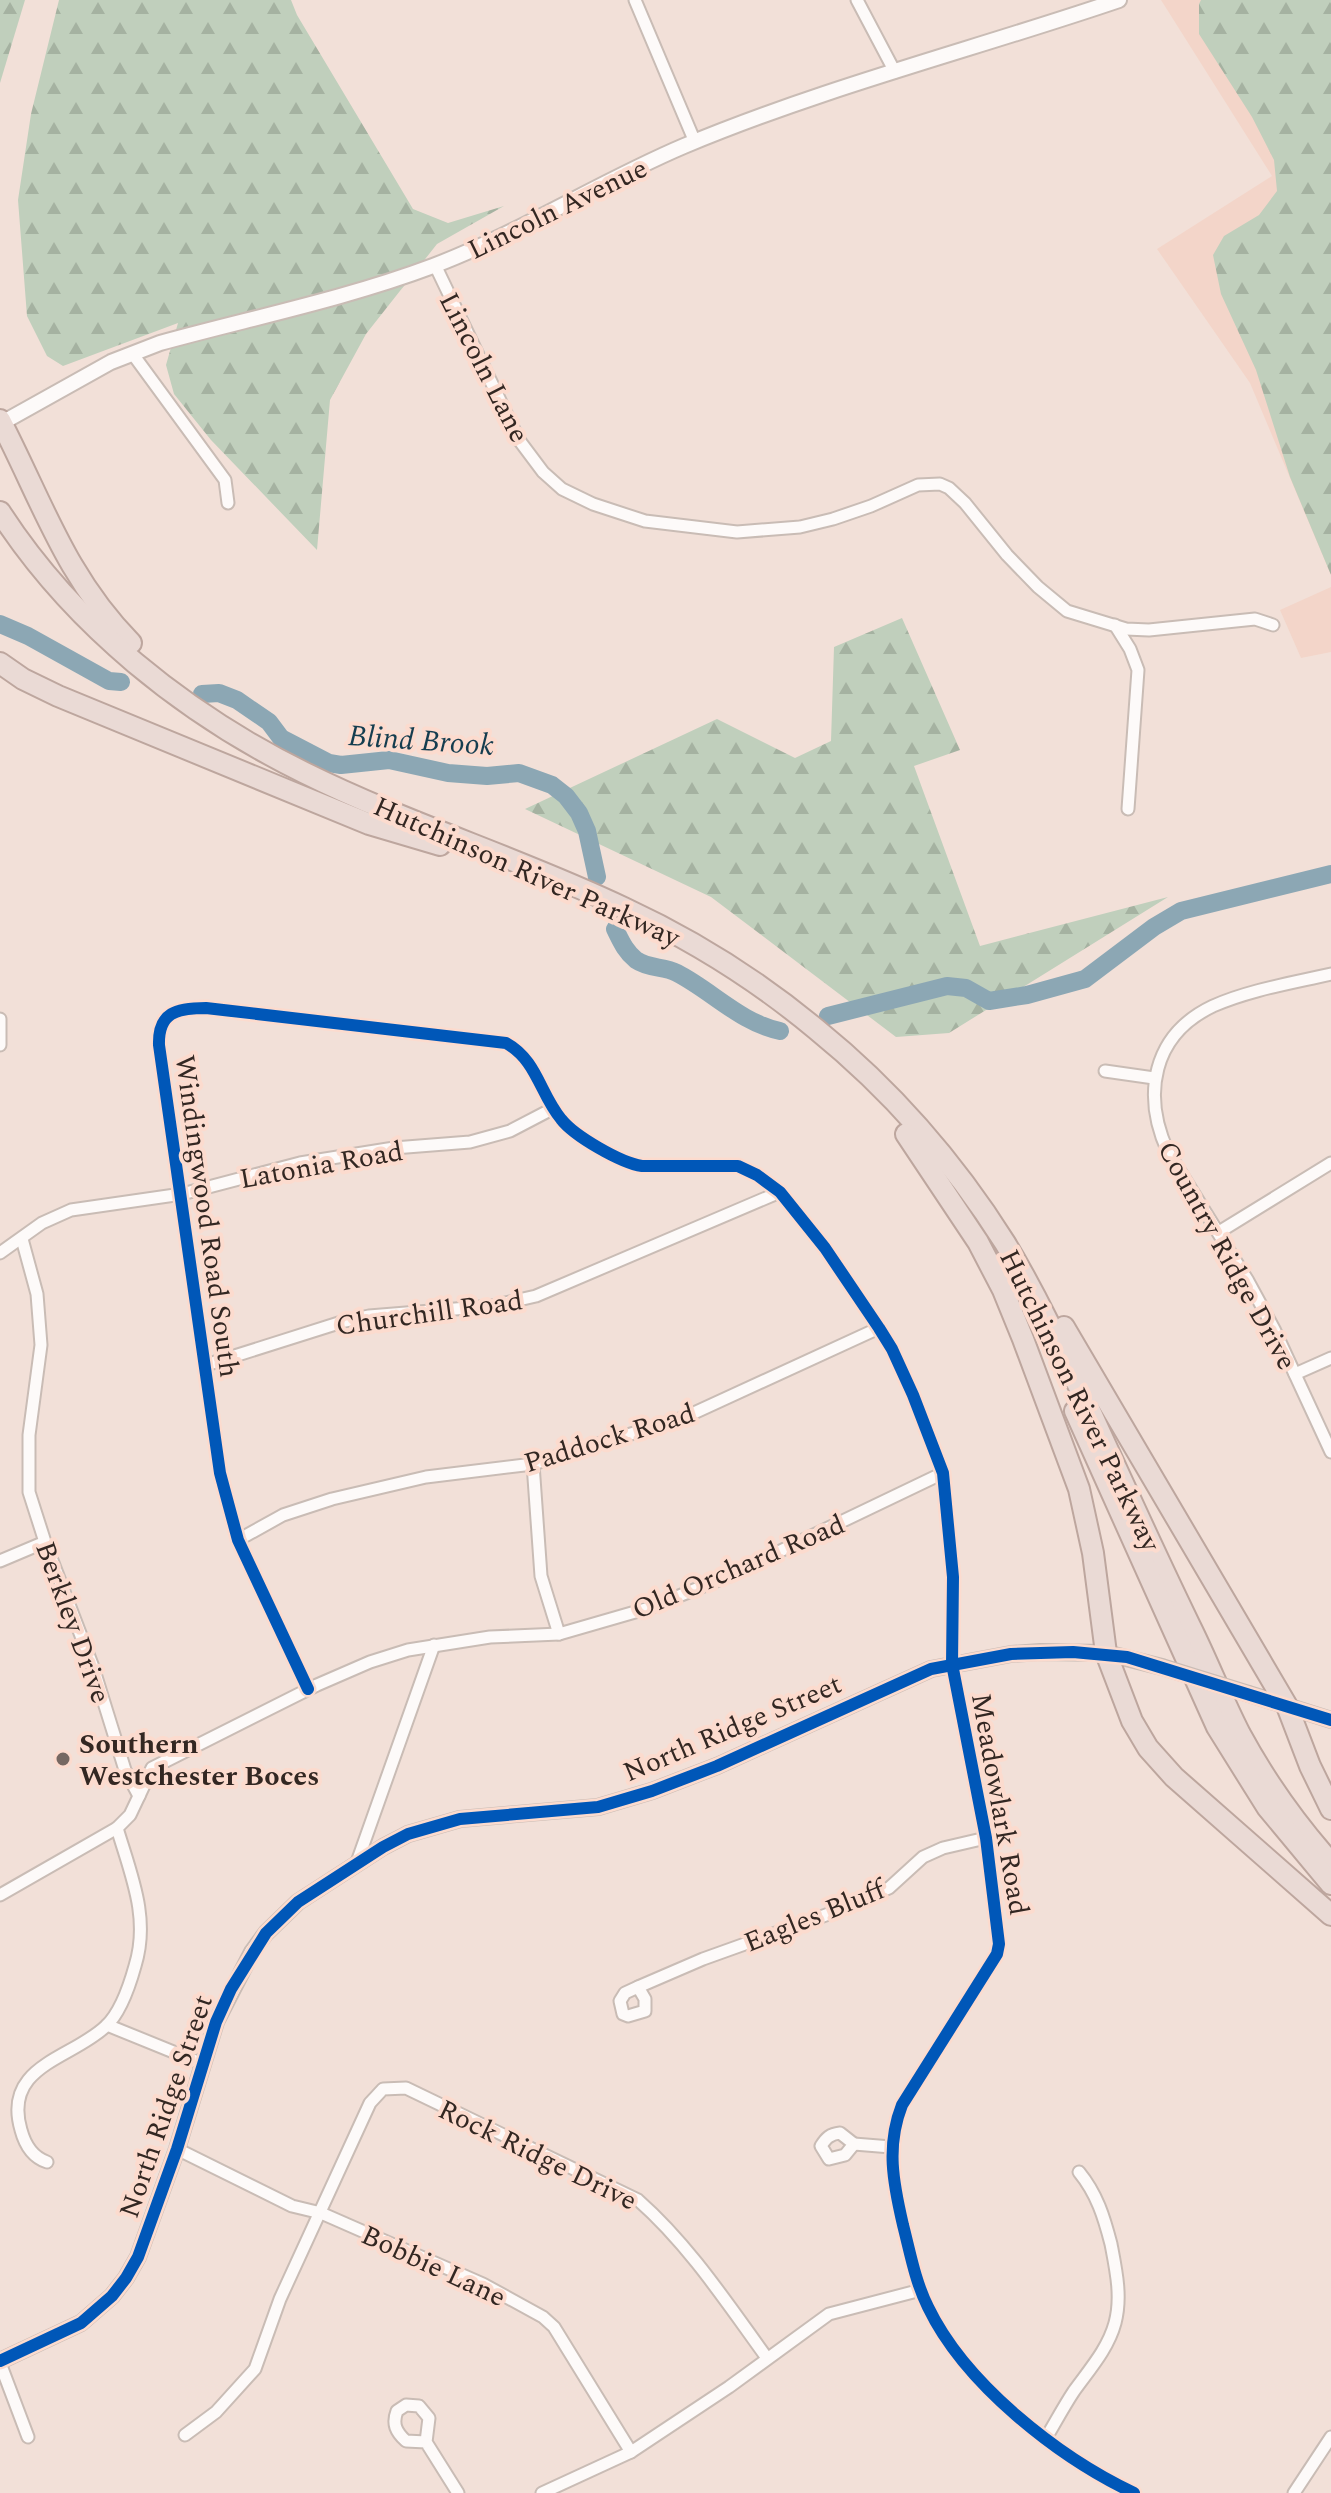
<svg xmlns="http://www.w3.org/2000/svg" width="1331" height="2493" font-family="Spectral,serif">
<defs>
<pattern id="forest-firs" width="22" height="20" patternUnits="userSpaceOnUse" patternTransform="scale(2)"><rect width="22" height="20" fill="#c0cfbc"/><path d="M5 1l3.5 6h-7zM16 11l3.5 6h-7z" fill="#a5b2a1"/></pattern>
</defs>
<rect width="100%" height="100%" fill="#f2e0d8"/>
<!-- built -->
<g fill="#f3d5c9">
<polygon points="1161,0 1331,0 1331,575 1250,383 1157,249 1272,176"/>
<polygon points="1331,587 1331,652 1301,658 1280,610"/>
</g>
<!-- forest -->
<g fill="url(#forest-firs)">
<polygon points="0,0 25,0 0,83"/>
<polygon points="59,0 291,0 297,15 413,209 448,223 504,206 437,244 366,334 330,400 317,550 211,440 174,394 166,365 178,323 63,366 47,356 27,316 18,200 31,114"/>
<polygon points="1201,0 1331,0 1331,575 1290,477 1256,370 1221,294 1213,255 1224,236 1259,215 1277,191 1274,160 1252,117 1199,34 1199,4"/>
<polygon points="902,618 960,750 914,766 980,946 1168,897 949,1033 896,1037 711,897 525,809 717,719 795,758 831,741 834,647"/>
</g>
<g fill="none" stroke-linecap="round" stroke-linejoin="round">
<!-- river -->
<g stroke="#8ca7b4" stroke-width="18">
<polyline points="0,624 28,636 109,681 121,682"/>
<polyline points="202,694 219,693 237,700 269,722 281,738 329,763 341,765 389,760 448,773 487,776 519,773 552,785 566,796 579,813 587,831 597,877"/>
<path d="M615,929C621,941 625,951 636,960C649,969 664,966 677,973C712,991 741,1023 780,1031"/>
<polyline points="828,1016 947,986 966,988 989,1001 1027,995 1085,979 1154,927 1181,911 1331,874"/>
</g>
<!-- minor casing -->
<g stroke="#c9bcb5" stroke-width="15">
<g id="minor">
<polyline points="635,0 695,142"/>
<polyline points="857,0 895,72"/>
<polyline points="435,265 519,440 543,472 562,489 593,504 645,521 737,532 800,527 833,519 871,506 918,485 940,484 949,488 965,503 1007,555 1038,587 1067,611 1126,629 1149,630 1255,619 1273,625"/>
<polyline points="132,353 225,480 228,503"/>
<polyline points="1115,625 1130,649 1138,670 1128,809"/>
<path d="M1331,974C1292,983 1249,990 1213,1006C1152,1035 1142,1095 1168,1152L1248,1281L1274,1329L1331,1452"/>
<polyline points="0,1019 0,1045"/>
<polyline points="1105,1071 1154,1078"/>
<polyline points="1219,1232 1331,1163"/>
<path d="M22,1239L37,1294L41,1345L29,1435V1492L45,1542L93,1667L125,1770L139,1796L130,1815L117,1828C131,1875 150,1918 135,1966C130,1984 120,2013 106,2026C72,2059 2,2065 21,2130C25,2145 32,2157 47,2162"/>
<polyline points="0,1253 42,1223 71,1210 182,1194 300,1163 394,1148 470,1142 510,1131 554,1108"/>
<polyline points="206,1365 345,1321 369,1316 492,1306 536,1296 780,1192"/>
<polyline points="1295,1374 1331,1358"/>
<polyline points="533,1464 541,1576 559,1634"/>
<polyline points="238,1540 283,1515 332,1499 426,1477 533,1464 683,1418 879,1328"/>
<polyline points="0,1561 45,1542"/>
<path d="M308,1689L238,1540L220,1473L159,1045C158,1012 177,1008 206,1008L506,1043C537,1060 540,1094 561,1119C574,1136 621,1163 642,1166H738L757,1175L780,1192L825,1248L879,1328L892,1349L913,1395L943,1473L953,1577L952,1664L986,1838L999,1944L997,1954L902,2105C886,2146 893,2182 903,2225C910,2252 915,2281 928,2307C965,2384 1058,2457 1134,2493"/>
<polyline points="139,1796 152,1768 317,1685 370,1662 408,1650 490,1637 559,1634 649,1608 726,1577 943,1473"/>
<polyline points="356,1865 434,1645"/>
<polyline points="0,1895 117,1828"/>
<polyline points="638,1987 703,1959 837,1911 889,1888 923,1857 943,1848 986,1838"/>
<polygon points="638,1987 645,1999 645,2011 628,2016 623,2014 620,2001 625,1993"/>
<polyline points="107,2025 203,2064"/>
<path d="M840,2133L854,2144L845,2155L829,2159L821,2146C826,2138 830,2134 840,2133Z"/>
<polyline points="854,2144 891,2147"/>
<polyline points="177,2149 292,2206 321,2213 483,2284 543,2317 554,2327 631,2452"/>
<polyline points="0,2363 28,2437"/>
<path d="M185,2435L216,2412L255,2369L280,2299L370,2103L383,2089L406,2088L638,2200C689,2245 727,2303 767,2358"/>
<path d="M1046,2438C1055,2423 1064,2406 1074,2391C1089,2370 1108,2349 1115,2323C1122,2297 1116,2270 1111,2244C1104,2217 1097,2194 1079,2172"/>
<path d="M426,2442L406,2441C396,2432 392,2424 397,2411L406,2405L419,2406L429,2418L426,2442L458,2493"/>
<polyline points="542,2493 631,2452 729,2387 829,2314 921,2290"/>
<polyline points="1294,2493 1331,2437"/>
</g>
</g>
<!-- tertiary casing -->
<g stroke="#c9bcb5" stroke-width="18">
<g id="tertiary">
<path d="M0,424L111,362L160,343C251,318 345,299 433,266C520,233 599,182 684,146C825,87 975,49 1119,0"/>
<polyline points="1249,1694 1331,1720"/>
<polyline points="0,2361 81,2323 112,2296 126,2278 138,2257 177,2149 216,2022 252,1952 266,1933 298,1902 383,1847 408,1834 460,1819 598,1807 652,1791 717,1766 931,1669 1011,1654 1040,1652 1106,1653 1162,1667"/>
</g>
</g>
<!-- motorway casing -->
<g stroke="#bda69e" stroke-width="24">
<g id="motorway">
<path d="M0,420C42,501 65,576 131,643"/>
<path d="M0,512C73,625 185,714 305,773C408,824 519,858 624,908C693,940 757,980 816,1029C890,1089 954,1162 1005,1243C1036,1294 1061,1348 1086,1402C1120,1477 1154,1552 1190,1626C1208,1662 1222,1699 1240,1734C1265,1780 1296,1824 1331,1863"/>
<polyline points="0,663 23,679 58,696 369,824 440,845"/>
<polyline points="906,1134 978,1242 1003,1290 1023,1339 1079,1489 1093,1553 1106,1653 1132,1721 1148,1748 1174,1777 1331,1915"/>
<polyline points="1064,1327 1287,1706 1310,1766 1331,1809"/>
<polyline points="1075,1411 1217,1727 1267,1807 1331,1884"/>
</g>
</g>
<!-- minor -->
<use href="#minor" stroke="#fdfaf9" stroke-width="11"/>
<!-- tertiary -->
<use href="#tertiary" stroke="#fdfaf9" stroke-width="14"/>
<!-- motorway -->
<use href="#motorway" stroke="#eadad5" stroke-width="20"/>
<!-- tertiary-bridge casing -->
<g stroke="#c9bcb5" stroke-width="18" stroke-linecap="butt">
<polyline id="tertiary-bridge" points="1162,1667 1249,1694"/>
</g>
<!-- tertiary-bridge -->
<use href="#tertiary-bridge" stroke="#fdfaf9" stroke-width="14"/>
<!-- cycleway casing -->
<g stroke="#fcdbce" stroke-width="17">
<g id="cycleway">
<path d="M308,1689L238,1540L220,1473L159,1045C158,1012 177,1008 206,1008L506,1043C537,1060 540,1094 561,1119C574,1136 621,1163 642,1166H738L757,1175L780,1192L825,1248L879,1328L892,1349L913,1395L943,1473L953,1577L952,1664L986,1838L999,1944L997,1954L902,2105C886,2146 893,2182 903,2225C910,2252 915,2281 928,2307C965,2384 1058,2457 1134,2493"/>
<polyline points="0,2361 81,2323 112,2296 126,2278 138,2257 177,2149 216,2022 231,1989 266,1933 298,1902 383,1847 408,1834 460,1819 598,1807 652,1791 717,1766 931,1669 1011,1654 1073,1652 1127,1657 1331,1720"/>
</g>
</g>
<!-- cycleway -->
<use href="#cycleway" stroke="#0057b8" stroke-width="12"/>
</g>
<!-- markers -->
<circle fill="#766862" stroke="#fcdbce" stroke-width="3" cx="63" cy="1759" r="8"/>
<g text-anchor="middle" stroke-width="8" stroke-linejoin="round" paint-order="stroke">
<!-- street labels -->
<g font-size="28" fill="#332722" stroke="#fcdbce">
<text transform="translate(557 208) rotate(-26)" y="10">Lincoln Avenue</text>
<text transform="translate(485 367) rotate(63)" y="10">Lincoln Lane</text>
<text transform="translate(527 871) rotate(24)" y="10">Hutchinson River Parkway</text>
<text transform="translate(321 1164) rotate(-10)" y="10">Latonia Road</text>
<text transform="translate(208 1216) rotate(82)" y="10">Windingwood Road South</text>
<text transform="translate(1228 1255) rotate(61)" y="10">Country Ridge Drive</text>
<text transform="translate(429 1312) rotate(-8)" y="10">Churchill Road</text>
<text transform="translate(1081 1400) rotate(64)" y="10">Hutchinson River Parkway</text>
<text transform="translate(609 1437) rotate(-17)" y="10">Paddock Road</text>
<text transform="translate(738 1566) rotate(-23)" y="10">Old Orchard Road</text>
<text transform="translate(74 1622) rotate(70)" y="10">Berkley Drive</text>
<text transform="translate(732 1727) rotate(-23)" y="10">North Ridge Street</text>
<text transform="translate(1001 1804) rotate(80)" y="10">Meadowlark Road</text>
<text transform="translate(814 1915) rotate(-22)" y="10">Eagles Bluff</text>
<text transform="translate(165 2106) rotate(-71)" y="10">North Ridge Street</text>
<text transform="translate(538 2154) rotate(26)" y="10">Rock Ridge Drive</text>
<text transform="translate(434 2265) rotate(25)" y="10">Bobbie Lane</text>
</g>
<!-- poi labels -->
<g font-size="28" font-weight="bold" fill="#332722" stroke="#fcdbce" text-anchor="start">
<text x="79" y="1753">Southern<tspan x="79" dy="32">Westchester Boces</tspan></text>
</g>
<!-- water labels -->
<g font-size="30" font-style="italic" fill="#153d4f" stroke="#fcdbce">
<text transform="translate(421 740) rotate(4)" y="10">Blind Brook</text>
</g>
</g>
</svg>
